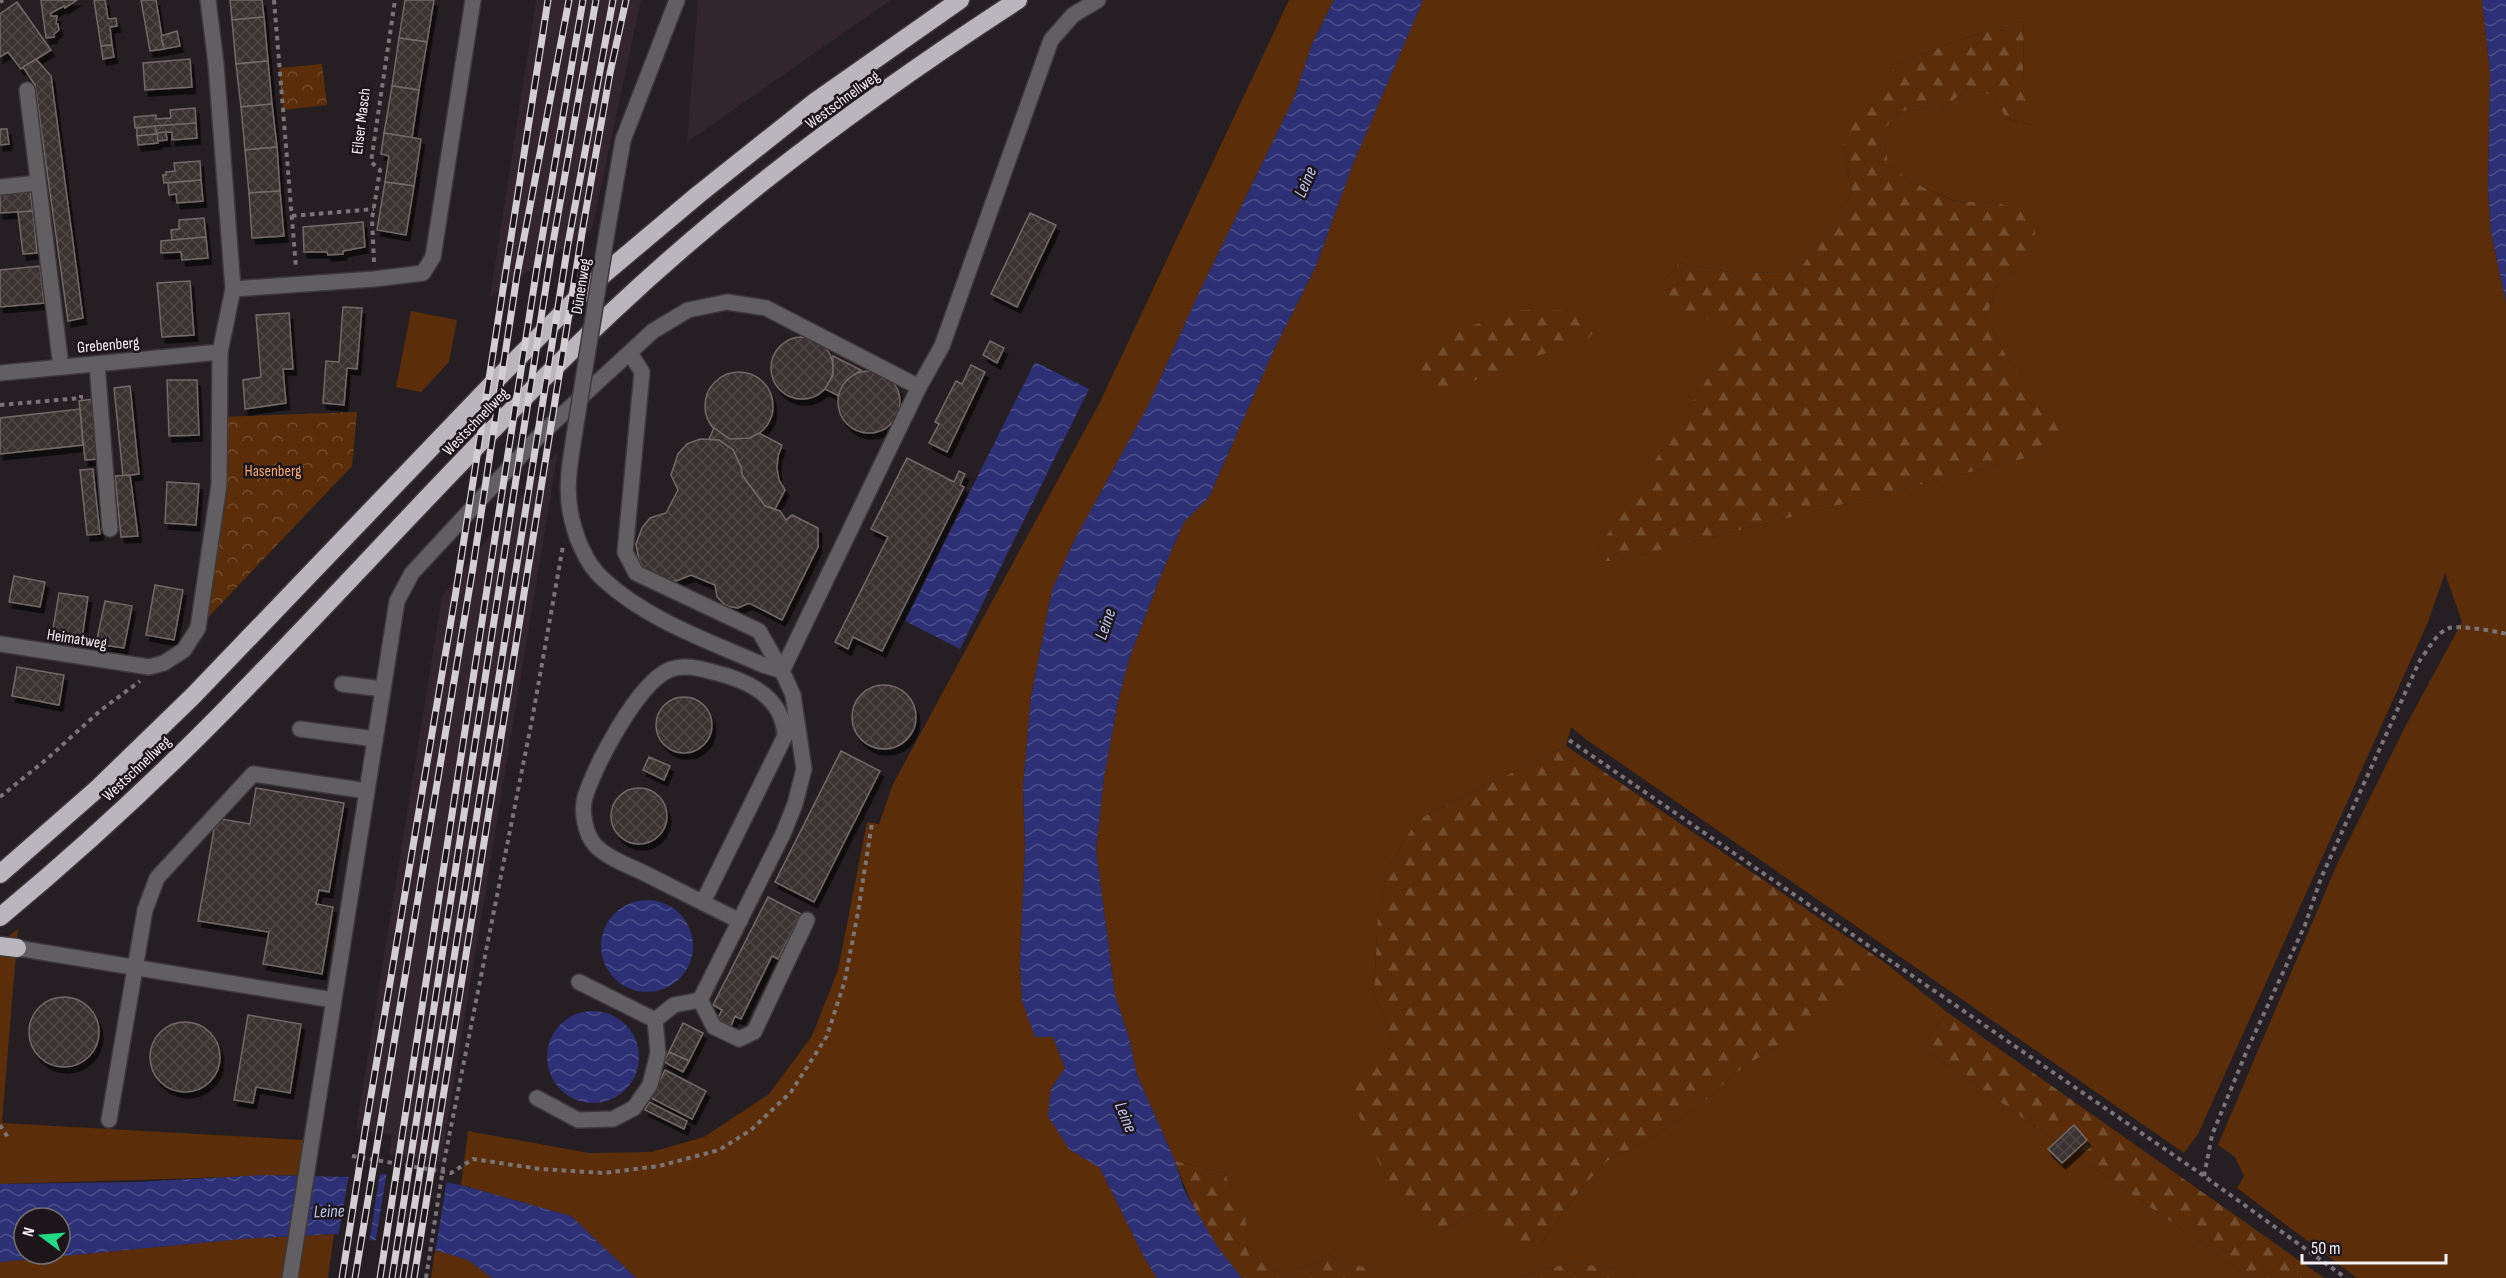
<svg xmlns="http://www.w3.org/2000/svg" width="2506" height="1278" font-family="'Sofia Sans Condensed',sans-serif">
<defs>
<pattern id="forest-firs" width="22" height="20" patternUnits="userSpaceOnUse" patternTransform="scale(1.5)"><rect width="22" height="20" fill="#5b2e09"/><path d="M5 1l3.5 6h-7zM16 11l3.5 6h-7z" fill="#734d2d"/></pattern>
<pattern id="park-crowns" width="20" height="18" patternUnits="userSpaceOnUse" patternTransform="scale(1.5)"><rect width="20" height="18" fill="#5b2e09"/><path d="M2 6a3 3 0 1 1 6 0M12 15a3 3 0 1 1 6 0" fill="none" stroke="#734d2d"/></pattern>
<pattern id="water-waves" width="16" height="10" patternUnits="userSpaceOnUse" patternTransform="scale(1.5)"><rect width="16" height="10" fill="#2d3075"/><path d="M0 5q4-4 8 0t8 0" fill="none" stroke="#4c4e89"/></pattern>
<pattern id="building-cross-hatch" width="8" height="8" patternUnits="userSpaceOnUse" patternTransform="scale(1.5)"><rect width="8" height="8" fill="#3b3232"/><path d="M0 0l8 8M0 8l8-8" fill="none" stroke="#4e4646"/></pattern>
<filter id="shadow"><feDropShadow dx="3.5" dy="6" stdDeviation="0" flood-color="#0009"/></filter>
</defs>
<rect width="100%" height="100%" fill="#251e22"/>
<!-- built -->
<g fill="#32252c">
<polygon points="536,0 641,0 592,229 490,297"/>
<polygon points="698,0 891,0 687,142"/>
<polygon points="558,451 441,1162 389,1154 392,1135 356,1129 442,596"/>
</g>
<!-- green -->
<g fill="#5b2e09" fill-rule="evenodd">
<polygon points="1289,0 1334,0 1312,44 1294,98 1197,297 1148,406 1075,539 1052,590 1031,697 1023,787 1025,847 1020,963 1022,1001 1053,1037 1065,1068 1051,1089 1069,1149 1100,1168 1144,1257 1157,1278 636,1278 571,1216 461,1185 468,1131 589,1153 651,1152 704,1137 769,1094 812,1036 838,970 867,822 879,824 893,784 1099,404"/>
<path d="M1423,0H2482L2490,72L2488,189L2491,232L2506,303V1278H2357L2237,1188L2244,1176L2235,1157L2218,1145L2338,862L2404,729L2462,622L2445,573L2428,622L2198,1134L2184,1153L1587,740L1571,727L1566,746L1417,820L1389,866L1378,915L1374,994L1392,1038L1349,1089L1377,1159L1405,1208L1436,1235L1484,1207L1540,1245L1579,1191L1607,1161L1653,1138L1703,1102L1742,1068L1776,1047L1884,962L1947,1012L1922,1047L2251,1278H1636L1621,1271L1574,1262L1514,1278H1375L1368,1269L1329,1255L1287,1276L1248,1254L1245,1211L1224,1173L1175,1161L1137,1075L1129,1038L1115,995L1096,850L1104,777L1118,702L1129,659L1161,575L1184,522L1209,497L1273,352L1316,266L1353,164ZM2024,21L2023,70L2031,125L2007,119L1992,95L1967,89L1945,107L1901,111L1883,130L1888,163L1910,181L1955,201L1997,203L2017,270L1997,285L1986,318L2009,361L2029,387L2050,452L1617,561H1603L1598,549L1734,339L1719,319L1660,287L1679,263L1735,273L1798,272L1852,193L1843,144L1898,63L1990,29ZM1558,311H1590L1585,342L1561,347Z"/>
<polygon points="411,311 457,320 449,362 421,392 396,387"/>
<polygon points="18,929 2,1123 304,1140 299,1175 0,1184 0,943"/>
<polygon points="334,1234 328,1278 0,1278 0,1262 242,1239"/>
<polygon points="435,1250 468,1260 492,1278 431,1278"/>
</g>
<!-- forest -->
<g fill="url(#forest-firs)">
<polygon points="2024,21 2023,70 2032,125 2007,119 1992,95 1967,89 1945,107 1901,111 1883,130 1888,163 1910,181 1954,201 1997,203 2035,213 2035,246 2017,270 1997,285 1986,318 2009,361 2067,430 2050,452 1617,561 1603,561 1598,549 1733,339 1719,319 1673,315 1660,287 1679,263 1735,273 1798,272 1852,193 1843,144 1867,101 1898,63 1990,29"/>
<polygon points="1517,310 1590,311 1598,328 1585,342 1561,347 1450,390 1417,387 1412,360 1437,338"/>
<polygon points="1566,746 1884,962 1784,1042 1742,1068 1703,1102 1653,1138 1607,1161 1579,1191 1540,1245 1526,1253 1501,1236 1484,1207 1436,1235 1405,1209 1377,1159 1348,1089 1392,1038 1374,994 1378,915 1389,866 1417,820"/>
<polygon points="1947,1012 2324,1278 2251,1278 1922,1047"/>
<path d="M1175,1161L1224,1173L1245,1211L1248,1254L1287,1276L1329,1255L1369,1269L1375,1278H1242C1211,1249 1189,1200 1175,1161Z"/>
<polygon points="1574,1262 1621,1271 1636,1278 1514,1278"/>
</g>
<!-- park -->
<g fill="url(#park-crowns)">
<polygon points="322,64 327,105 283,110 279,68"/>
<polygon points="357,412 352,466 198,628 220,417"/>
</g>
<!-- water -->
<g fill="url(#water-waves)" fill-rule="evenodd">
<polygon points="1334,0 1423,0 1353,164 1316,266 1273,352 1209,497 1184,522 1161,575 1129,659 1118,702 1104,777 1096,850 1115,995 1129,1038 1137,1075 1175,1161 1184,1190 1217,1246 1242,1278 1157,1278 1144,1257 1100,1168 1069,1149 1048,1116 1051,1089 1065,1068 1053,1037 1035,1037 1022,1001 1020,963 1025,847 1023,787 1031,697 1052,590 1075,539 1148,406 1197,297 1294,98 1312,44"/>
<polygon points="2482,0 2506,0 2506,303 2491,232 2488,189 2490,72"/>
<polygon points="1035,362 1089,389 960,649 905,621"/>
<circle cx="647" cy="946" r="46"/>
<circle cx="593" cy="1057" r="46"/>
<path d="M398,1173L461,1185L571,1216L636,1278H492L468,1260L435,1250L334,1234L242,1239L0,1262V1184L138,1182L264,1175L353,1177ZM24,1218H60V1254H24Z"/>
</g>
<!-- pier -->
<g fill="#251e22">
<polygon points="398,1170 447,1179 435,1253 375,1245 387,1171"/>
<polygon points="380,1172 369,1243 338,1238 349,1174"/>
</g>
<!-- building -->
<g fill="url(#building-cross-hatch)" stroke="#736969" stroke-width="1.5" filter="url(#shadow)">
<polygon points="41,0 77,0 65,8 64,6 51,13 51,16 57,16 56,24 58,24 59,30 54,34 54,37 46,38"/>
<polygon points="94,0 105,0 108,19 116,18 117,26 110,27 112,45 101,46"/>
<polygon points="141,0 156,0 164,49 150,51"/>
<polygon points="230,0 262,0 264,17 232,20"/>
<polygon points="405,0 434,0 427,42 399,38"/>
<polygon points="17,2 51,50 21,69 8,52 0,57 0,14"/>
<polygon points="264,17 268,61 236,64 232,20"/>
<polygon points="177,31 180,46 164,49 161,36"/>
<polygon points="399,38 427,42 419,90 392,86"/>
<polygon points="112,45 114,57 103,59 101,46"/>
<polygon points="36,59 51,76 83,318 68,321 35,85 23,67"/>
<polygon points="190,59 192,87 145,90 143,63"/>
<polygon points="268,61 272,104 241,107 236,64"/>
<polygon points="392,86 419,90 412,138 384,133"/>
<polygon points="272,104 277,147 245,150 241,107"/>
<polygon points="195,108 196,123 135,128 134,117 156,115 156,119 171,118 170,110"/>
<polygon points="196,123 197,138 172,140 172,132 156,133 155,126"/>
<polygon points="155,126 157,134 137,136 137,128"/>
<polygon points="0,129 7,129 9,144 0,145"/>
<polygon points="166,132 167,140 157,141 156,133"/>
<polygon points="384,133 421,139 414,186 385,182 389,156 381,154"/>
<polygon points="157,134 158,143 138,145 137,136"/>
<polygon points="277,147 280,191 249,193 245,150"/>
<polygon points="200,161 201,180 164,183 163,175 166,175 166,172 175,171 174,163"/>
<polygon points="201,180 203,201 177,203 176,194 169,195 168,183"/>
<polygon points="385,182 414,186 406,235 377,230"/>
<polygon points="280,191 284,236 252,238 249,193"/>
<polygon points="30,192 33,211 0,213 0,195"/>
<polygon points="33,211 37,253 23,254 18,212"/>
<polygon points="1030,213 1056,225 1017,307 991,294"/>
<polygon points="204,218 206,237 172,240 171,230 179,229 179,220"/>
<polygon points="363,222 365,247 343,251 343,254 328,255 327,252 304,252 303,227"/>
<polygon points="206,237 208,258 182,260 181,252 161,253 161,241"/>
<polygon points="40,266 44,303 0,307 0,270"/>
<polygon points="190,281 194,335 162,337 157,283"/>
<polygon points="343,307 362,308 357,369 347,368 344,405 323,403 326,361 339,362"/>
<polygon points="289,313 293,369 283,369 286,403 245,409 243,380 261,377 256,315"/>
<circle cx="802" cy="368" r="31"/>
<polygon points="990,341 1004,348 997,363 983,355"/>
<polygon points="833,356 861,370 847,380 839,396 825,389 833,375"/>
<polygon points="971,365 985,372 947,452 929,443 939,424 935,422 956,381 962,384"/>
<circle cx="869" cy="402" r="31"/>
<circle cx="739" cy="406" r="34"/>
<polygon points="167,380 197,380 199,435 169,436"/>
<polygon points="130,386 139,474 123,476 114,388"/>
<polygon points="93,399 99,459 85,460 79,401"/>
<polygon points="80,409 83,445 0,454 0,418"/>
<polygon points="714,428 730,439 750,438 759,433 782,445 778,456 777,468 779,480 785,490 775,509 765,506 742,475 741,467 733,450 719,440 709,439"/>
<polygon points="700,439 719,440 733,450 741,467 742,475 765,506 780,511 786,520 792,515 818,528 818,547 782,620 749,603 738,608 726,606 717,597 715,585 691,575 676,581 667,581 644,569 639,561 636,544 642,528 650,518 666,513 678,490 671,475 678,454 687,444"/>
<polygon points="907,458 954,482 959,471 965,474 960,485 964,487 882,651 853,637 848,649 835,642 888,537 871,529"/>
<polygon points="93,469 100,534 87,535 80,470"/>
<polygon points="130,475 138,536 121,537 115,476"/>
<polygon points="167,482 199,484 196,525 165,523"/>
<polygon points="14,576 45,582 40,607 9,602"/>
<polygon points="155,585 183,590 174,640 146,635"/>
<polygon points="59,593 88,597 82,639 52,635"/>
<polygon points="105,601 132,606 124,648 96,644"/>
<polygon points="17,667 64,675 59,705 12,696"/>
<circle cx="884" cy="717" r="32"/>
<circle cx="684" cy="725" r="28"/>
<polygon points="841,751 880,771 814,902 775,882"/>
<polygon points="649,757 670,766 664,780 643,770"/>
<circle cx="639" cy="816" r="28"/>
<polygon points="256,788 344,803 329,892 319,890 316,904 333,907 322,974 263,964 269,932 198,921 216,818 250,824"/>
<polygon points="768,897 801,914 778,959 772,956 741,1019 735,1016 731,1026 717,1020 722,1010 713,1005"/>
<circle cx="64" cy="1032" r="35"/>
<polygon points="248,1015 301,1024 290,1093 256,1087 253,1103 234,1100"/>
<circle cx="185" cy="1057" r="35"/>
<polygon points="683,1023 703,1033 689,1061 669,1052"/>
<polygon points="669,1052 689,1061 683,1072 664,1062"/>
<polygon points="665,1070 706,1091 692,1119 651,1098"/>
<polygon points="649,1102 687,1121 684,1129 645,1110"/>
<polygon points="2074,1125 2087,1140 2062,1163 2048,1149"/>
</g>
<g fill="none" stroke-linecap="round" stroke-linejoin="round">
<!-- minor casing -->
<g stroke="#3e383b" stroke-width="18">
<g id="minor">
<polyline points="27,90 61,367"/>
<polyline points="0,187 38,183"/>
<polyline points="607,232 623,140 677,0"/>
<polyline points="233,289 374,279 423,273 433,257 473,0"/>
<polyline points="630,353 642,372 625,552 636,573 759,631 782,671"/>
<polyline points="97,364 110,529"/>
<polyline points="0,373 220,352"/>
<polyline points="0,644 149,667 164,663 184,650 198,628 219,485 220,352 233,289 216,64 208,0"/>
<polyline points="782,671 919,387 942,346 1051,40 1073,15 1098,0"/>
<polyline points="342,684 383,689"/>
<polyline points="300,729 375,739"/>
<path d="M703,902L785,736C783,696 747,680 713,672C699,668 683,664 669,670C637,684 596,764 585,797C581,811 585,834 595,845C606,857 627,865 642,872C674,888 707,905 740,921"/>
<polyline points="17,948 333,1000"/>
<polyline points="579,982 655,1020"/>
<polyline points="700,1000 714,1027 739,1039 754,1032 807,920"/>
<path d="M537,1098L578,1120L613,1119L634,1108L650,1085L658,1053L655,1020L674,1005L700,1000L783,834L795,804L804,769L793,695L782,671L763,665C709,641 647,620 603,579C585,563 574,534 570,510C565,482 572,452 576,424"/>
<polyline points="109,1120 145,910 157,878 253,774 367,791"/>
<polyline points="290,1278 397,601 412,573 540,435 653,331 688,310 727,302 766,308 919,387"/>
</g>
</g>
<!-- highway casing -->
<g stroke="#3e383b" stroke-width="21">
<g id="highway">
<polyline points="0,874 97,789 193,696 496,380 586,289 699,194 816,101 960,0"/>
<path d="M0,917C76,854 150,786 219,716C351,582 476,440 613,311C737,194 876,92 1018,0"/>
<polyline points="0,946 17,948"/>
</g>
</g>
<!-- path -->
<g stroke="#7a7477" stroke-width="4" stroke-dasharray="4.5 4.5" stroke-linecap="butt">
<polyline points="274,0 296,268"/>
<polyline points="0,2 3,0"/>
<polyline points="292,216 374,209"/>
<polyline points="374,262 372,219 380,170 371,162 395,0"/>
<polyline points="0,405 81,398 81,395"/>
<polyline points="1569,740 2204,1176 2346,1278"/>
<polyline points="0,797 48,758 101,710 140,681"/>
<polyline points="0,1125 9,1139"/>
<polyline points="352,1156 451,1173 473,1159 540,1169 604,1173 659,1166 719,1150 751,1130 791,1092 827,1036 845,980 858,912 872,823"/>
<polyline points="444,1162 532,720 563,546"/>
<path d="M2204,1176L2212,1135L2248,1048L2305,925L2321,878L2420,660C2428,650 2437,632 2449,628C2458,625 2496,631 2506,634"/>
</g>
<!-- minor -->
<use href="#minor" stroke="#615f62" stroke-width="15"/>
<!-- highway -->
<use href="#highway" stroke="#bbb6be" stroke-width="18"/>
<!-- rail casing -->
<g stroke="#d3ced1" stroke-width="7">
<g id="rail">
<polyline points="342,1278 365,1131 456,591 548,0"/>
<polyline points="355,1278 473,567 517,275 569,0"/>
<polyline points="380,1278 537,267 583,0"/>
<polyline points="392,1278 551,254 596,0"/>
<polyline points="403,1278 568,244 613,0"/>
<polyline points="414,1278 583,227 610,73 626,0"/>
</g>
</g>
<!-- rail -->
<use href="#rail" stroke="#1c1519" stroke-width="4.5" stroke-dasharray="14" stroke-linecap="butt"/>
<!-- minor-bridge casing -->
<g stroke="#3e383b" stroke-width="18" stroke-linecap="butt">
<polyline id="minor-bridge" points="576,424 607,232"/>
</g>
<!-- path-bridge -->
<polyline stroke="#7a7477" stroke-width="4" stroke-dasharray="4.5 4.5" stroke-linecap="butt" points="426,1278 444,1162"/>
<!-- minor-bridge -->
<use href="#minor-bridge" stroke="#615f62" stroke-width="15"/>
</g>
<g text-anchor="middle" stroke-width="5" stroke-linejoin="round" paint-order="stroke">
<!-- street labels -->
<g font-size="16" fill="#f8f3f6" stroke="#1c1519">
<text transform="translate(842 99) rotate(-36)" y="6">Westschnellweg</text>
<text transform="translate(360 121) rotate(-83)" y="6">Eilser Masch</text>
<text transform="translate(580 286) rotate(-81)" y="6">Dünenweg</text>
<text transform="translate(108 344) rotate(-5)" y="6">Grebenberg</text>
<text transform="translate(475 421) rotate(-46)" y="6">Westschnellweg</text>
<text transform="translate(77 638) rotate(9)" y="6">Heimatweg</text>
<text transform="translate(136 768) rotate(-43)" y="6">Westschnellweg</text>
</g>
<!-- park labels -->
<g font-size="16" fill="#faaa74" stroke="#1c1519">
<text x="273" y="476">Hasenberg</text>
</g>
<!-- water labels -->
<g font-size="18" font-style="italic" fill="#bec5ef" stroke="#1c1519">
<text transform="translate(1305 182) rotate(-66)" y="6">Leine</text>
<text transform="translate(1105 624) rotate(-71)" y="6">Leine</text>
<text transform="translate(1126 1117) rotate(68)" y="6">Leine</text>
<text transform="translate(329 1211) rotate(-2)" y="6">Leine</text>
</g>
</g>
<!-- north arrow -->
<g transform="translate(42 1236) rotate(286)"><circle r="28" fill="#1c1519" stroke="#746e71" stroke-width="1.5"/>
<path d="M0-4.5L10 22L0 15L-10 22Z" fill="#22d887"/>
<text y="-9" font-size="16" font-weight="bold" text-anchor="middle" fill="#f8f3f6">N</text>
</g>
<!-- scale -->
<path d="M2302 1254v9h144v-9" fill="none" stroke="#f8f3f6" stroke-width="3"/>
<text x="2311" y="1254" font-size="18" fill="#f8f3f6" stroke="#1c1519" stroke-width="4.5" paint-order="stroke">50 m</text>
</svg>
